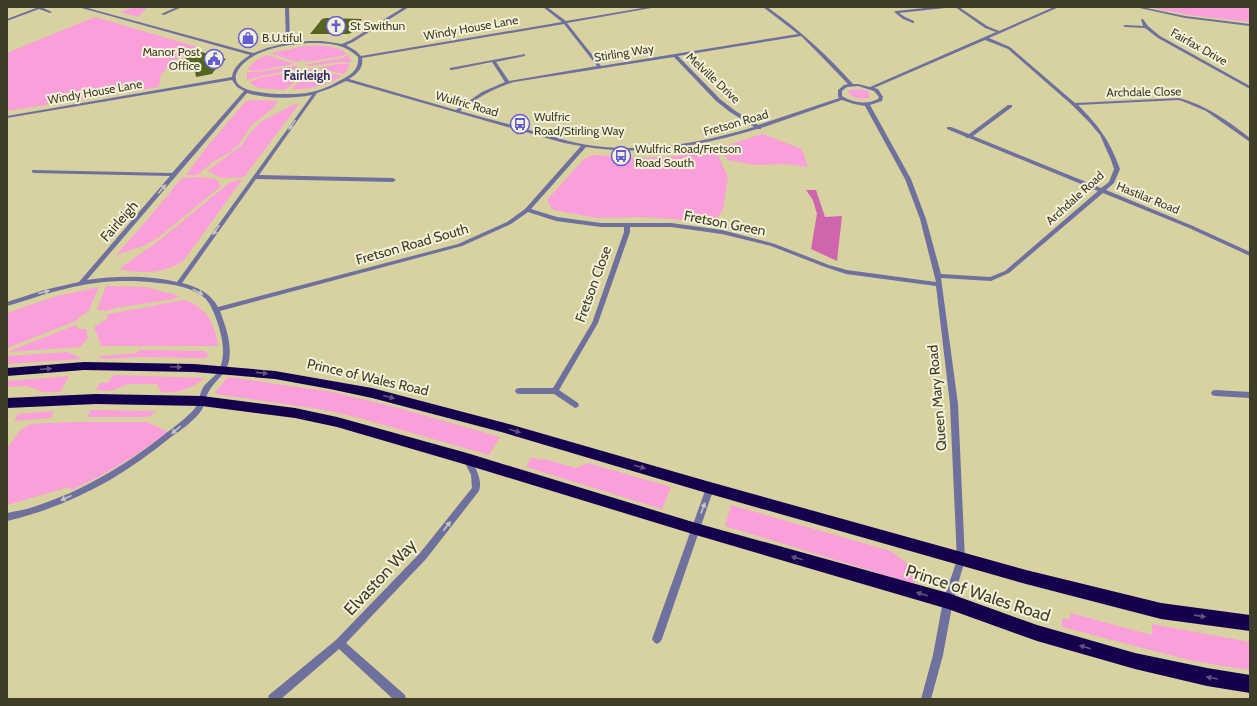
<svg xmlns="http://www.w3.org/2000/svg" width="1257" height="706" font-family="Cabin,sans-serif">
<rect width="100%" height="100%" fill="#d8d1a0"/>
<!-- green -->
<g fill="#fb9fda">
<polygon points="135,7 148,7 138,17 120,12"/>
<polygon points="1148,7 1250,7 1250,22 1189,15"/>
<polygon points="95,17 201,48 177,59 161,74 159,87 7,111 7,53"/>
<path d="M305,46C319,46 336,44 347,54L341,56L307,62L304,60L296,62L270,53Z"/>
<polygon points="267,55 294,64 295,64 255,71 247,69 258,59"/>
<path d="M348,55L351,60L350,63C335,59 321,68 304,65L342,58Z"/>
<polygon points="339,64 350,64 344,74 318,68"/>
<polygon points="296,66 301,68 257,77 247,80 247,72 257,72"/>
<path d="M312,69L342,76C327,85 309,90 291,89L304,77L305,70Z"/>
<polygon points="300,71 298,79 285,90 259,88 249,83 258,78"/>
<path d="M858,89L868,91L870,97C863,100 854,99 848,93L849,90Z"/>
<polygon points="252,100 278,101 273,108 252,125 238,145 230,152 213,162 197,175 186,175 206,148 245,102"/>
<polygon points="295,104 299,104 244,177 222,178 207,171 241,146 251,132 262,121"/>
<polygon points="762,134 802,149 808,167 785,164 755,165 728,160 721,150 722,147 725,146"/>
<polygon points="715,149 728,177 723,209 715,222 641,217 597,218 553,210 547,200 584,159 593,155 642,158 678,156"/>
<polygon points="202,177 216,179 221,186 159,237 146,245 116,255 142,226 182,178"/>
<path d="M239,180H242L184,260C166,274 140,274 119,269L160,240L229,183Z"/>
<polygon points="106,286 145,287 180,296 173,299 115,308 106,311 104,310 97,310"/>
<polygon points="99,287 88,312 82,315 76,321 7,348 7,313 57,296"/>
<path d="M185,300C206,307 215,323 218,346H99L101,344L94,327L107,319L108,314Z"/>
<polygon points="76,325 79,329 86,329 88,338 80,347 7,352"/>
<polygon points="139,350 204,351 206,352 209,357 203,358 142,357 98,359 101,356 137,353"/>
<polygon points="68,352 82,359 7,364 7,356"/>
<path d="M113,375L205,378C193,388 177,394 161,392L157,384H128L111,391L96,390L100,383H108Z"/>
<polygon points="69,376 60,392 43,392 27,386 7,387 7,381"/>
<polygon points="228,377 332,392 395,407 500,437 489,455 363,419 325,410 216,394 215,392"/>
<polygon points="91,410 157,411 150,416 143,417 87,417"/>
<polygon points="54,411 51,418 14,421 18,414"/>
<path d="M73,422H147L168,432C138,455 106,474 72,490L69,487L7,505V448L21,430L31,424Z"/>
<polygon points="531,457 541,460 544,459 576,468 588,463 671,487 662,509 526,467"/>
<polygon points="731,505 891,551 915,570 918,575 916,582 911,583 725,526"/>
<polygon points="1070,613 1152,635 1152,624 1250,642 1250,670 1193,661 1062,627 1062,618 1070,620"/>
</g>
<!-- forest -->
<polygon fill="#cf65ad" points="806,190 816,190 825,217 842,216 837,261 811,249 817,214 813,200"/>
<!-- building -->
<g fill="#556520">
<polygon points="326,18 362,19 351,33 348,34 310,34 322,19"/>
<polygon points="198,51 226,59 214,71 212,74 196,77 195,71 170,70 193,53"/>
</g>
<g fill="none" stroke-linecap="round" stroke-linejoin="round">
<!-- minor -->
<g fill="#6e719e" fill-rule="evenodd">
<polygon points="34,7 41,7 52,12 50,13 39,9 7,21 7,19 36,8"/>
<path d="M78,7H84L253,53L267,48L286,43L285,7H289L290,43L308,41H322L342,44L351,40L404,7H409L353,42L346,45L356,51L361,56L562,22L543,7H547L566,21L648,7H657L567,23L601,66L798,34L763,7H767C799,29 827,55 853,84H858L870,87L996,32L985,28L955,7H959L987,26L999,31L1054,7H1059L989,38L1010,47L1075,103L1179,98C1206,105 1228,121 1250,138V142L1206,111L1187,103L1179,100L1078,105C1099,126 1110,141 1120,169L1114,183L1106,190L1193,226L1250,252V256L1189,228L1103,193L1009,273L991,281L941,278L958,404L965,560L953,601L943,655L931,699H921L933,655L943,601L957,560L950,404L936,286L846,274L825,267L771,246L722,234L671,227H630V232L598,323L559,390L578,403L579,405L578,407L575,408L554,394H519L516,393L515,391L516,389L519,388H553L592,323L624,232V227H601L556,221L528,212L511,224L462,246L220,311C226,327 232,344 229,361C226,375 215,380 209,391C205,397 205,405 201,411C195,420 180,431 171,437C121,478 70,506 7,521V513C16,511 25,510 33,507C81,492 126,465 165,434C173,428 189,416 195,408C200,402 199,393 204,386C209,380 217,375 220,368C226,353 222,336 217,321C214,313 211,305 206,299C194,288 174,284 158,283C126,279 96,281 65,289C45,293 26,301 7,306V302L44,290L79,282L170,176L34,173L32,172V170L172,173L244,91L237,87L232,80L7,118V116L232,77C233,67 242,60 250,55ZM564,24L597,66L509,81L496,62L525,56V54L450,68V70H452L492,62L505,82L482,92L456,110L349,79C357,74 364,68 362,58ZM801,36L820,55L848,84L844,85L838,90V96L839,98L758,125L734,110L720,99L678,56ZM985,40L1008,49L1072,105L1089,122L1100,135L1111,160L1114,169L1109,182L1101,188L973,136L1012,107V105H1008L969,134L951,127H947V129L966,137V138H969L1098,191L1005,271L990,277L941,274L926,219L911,179L870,105L882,101L883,97L878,89L874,88ZM308,43C327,43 344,43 358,57C360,70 349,76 339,81C329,87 318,91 307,93C292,95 213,98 242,65C258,48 286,45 308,43ZM674,57L716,101L730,112L754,127C705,142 655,151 604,147C580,145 557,138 533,131C509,124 485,118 460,111C477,98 494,88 514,82ZM346,81L564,143L581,146L525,209L507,222L458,244L218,307C210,293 198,287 182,283L256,179L393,182L396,180L393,178L259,175L317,93L331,88ZM858,86L874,91L879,97L878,99C866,105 853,103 842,96V91L847,87ZM247,93C268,99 290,99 312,95L177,282C147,275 117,276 87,280ZM842,100L854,104L865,106L905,179L920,219L936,282L847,270L829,265L775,244L722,230L671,223H601L557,217L531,209L586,147C644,156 701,146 757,129H761V128Z"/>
<polygon points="177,7 182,7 164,15 161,14"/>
<polygon points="934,7 947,7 945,8 899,13 905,17 914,21 914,23 913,23 903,19 894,12 896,11"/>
<polygon points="1135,7 1142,7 1185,16 1250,24 1250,26 1185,18"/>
<polygon points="1141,19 1143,19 1148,26 1160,36 1250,86 1250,89 1158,38 1145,28 1125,27 1123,26 1125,25 1143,26"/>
<polygon points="1215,390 1250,392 1250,398 1215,396 1212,395 1211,393 1212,391"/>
<path d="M467,456L470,457C475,467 483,480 479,491L426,559L346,643L405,695L406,699H393L339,649L281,699H268L269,695L336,640L420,553L472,488L471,475L463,459L464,457Z"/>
<polygon points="710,485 713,486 714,488 662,639 660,642 657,644 654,642 652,639 706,488 707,486"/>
</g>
<!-- highway -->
<g fill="#15004e" fill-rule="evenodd">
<polygon points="84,362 194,364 275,371 372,388 505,423 710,482 1026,570 1161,603 1250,615 1250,631 1161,619 1026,584 710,494 505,433 372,398 330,389 275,379 194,372 84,370 7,376 7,368"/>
<polygon points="96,394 202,396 295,408 337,417 467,453 696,523 948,593 1037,625 1135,653 1207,668 1250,675 1250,693 1207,686 1135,669 1037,641 948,609 696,535 467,465 337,427 295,418 202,406 96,404 7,408 7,398"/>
</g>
</g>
<!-- one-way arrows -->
<defs><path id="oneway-solid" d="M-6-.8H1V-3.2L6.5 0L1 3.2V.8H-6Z"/></defs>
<g fill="#c5c4c4">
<use href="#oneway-solid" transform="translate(292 125) rotate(126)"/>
<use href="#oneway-solid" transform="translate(162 189) rotate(-49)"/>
<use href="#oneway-solid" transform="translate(216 230) rotate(126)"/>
<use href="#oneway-solid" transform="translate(44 292) rotate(-15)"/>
<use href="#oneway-solid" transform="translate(198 292) rotate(29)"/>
<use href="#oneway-solid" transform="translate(176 430) rotate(140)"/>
<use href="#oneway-solid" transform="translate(66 498) rotate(156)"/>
<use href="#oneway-solid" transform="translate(703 508) rotate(-70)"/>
<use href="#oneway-solid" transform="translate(447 526) rotate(-52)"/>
</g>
<g fill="#63547f">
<use href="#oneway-solid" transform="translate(176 367) rotate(2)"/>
<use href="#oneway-solid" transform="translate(46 369) rotate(-5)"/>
<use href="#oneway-solid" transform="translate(262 373) rotate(6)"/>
<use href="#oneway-solid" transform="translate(389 397) rotate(15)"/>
<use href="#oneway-solid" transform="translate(515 431) rotate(16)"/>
<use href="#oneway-solid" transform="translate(640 467) rotate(16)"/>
<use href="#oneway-solid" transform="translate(797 558) rotate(-164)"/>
<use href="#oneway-solid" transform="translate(922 594) rotate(-164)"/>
<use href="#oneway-solid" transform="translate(1200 616) rotate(8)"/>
<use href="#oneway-solid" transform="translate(1085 647) rotate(-164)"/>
<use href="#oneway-solid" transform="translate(1212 678) rotate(-170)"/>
</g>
<!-- icons -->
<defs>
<g id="church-ring" transform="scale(1)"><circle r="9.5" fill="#f4f1d9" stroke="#635cd5" stroke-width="1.5"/><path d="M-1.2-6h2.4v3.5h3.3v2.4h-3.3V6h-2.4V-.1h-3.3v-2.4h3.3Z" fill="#635cd5"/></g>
<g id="shop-ring" transform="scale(1)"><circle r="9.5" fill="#f4f1d9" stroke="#635cd5" stroke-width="1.5"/><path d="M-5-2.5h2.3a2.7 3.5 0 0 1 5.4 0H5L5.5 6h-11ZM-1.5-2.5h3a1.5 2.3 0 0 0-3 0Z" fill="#635cd5"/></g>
<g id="civic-ring" transform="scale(1)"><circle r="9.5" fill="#f4f1d9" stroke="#635cd5" stroke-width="1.5"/><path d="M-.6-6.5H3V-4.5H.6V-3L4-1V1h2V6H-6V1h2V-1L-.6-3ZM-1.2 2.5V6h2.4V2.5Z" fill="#635cd5"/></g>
<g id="bus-ring" transform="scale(1)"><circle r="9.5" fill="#f4f1d9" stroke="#635cd5" stroke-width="1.5"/><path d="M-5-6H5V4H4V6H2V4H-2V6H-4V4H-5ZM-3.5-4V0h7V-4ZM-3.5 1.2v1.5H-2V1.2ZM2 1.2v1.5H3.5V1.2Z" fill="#635cd5"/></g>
</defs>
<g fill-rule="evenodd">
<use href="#church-ring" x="336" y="26"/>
<use href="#shop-ring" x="248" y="38"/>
<use href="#civic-ring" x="214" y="59"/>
<use href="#bus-ring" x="520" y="124"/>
<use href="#bus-ring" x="621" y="156"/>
</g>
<g text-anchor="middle" stroke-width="4" stroke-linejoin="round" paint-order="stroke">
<!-- far-poi labels -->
<g font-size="12" fill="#3f3c29" stroke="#f4f1d9" text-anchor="start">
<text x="350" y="30">St Swithun</text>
<text x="262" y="42">B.U.tiful</text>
<text x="200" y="56" text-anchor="end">Manor Post<tspan x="200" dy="14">Office</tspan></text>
<text x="534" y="121">Wulfric<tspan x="534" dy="14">Road/Stirling Way</tspan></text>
<text x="635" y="153">Wulfric Road/Fretson<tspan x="635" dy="14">Road South</tspan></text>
</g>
<!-- far-street labels -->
<g font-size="12" fill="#3f3c29" stroke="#f4f1d9">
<text transform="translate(471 28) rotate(-10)" y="4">Windy House Lane</text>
<text transform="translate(1199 47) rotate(29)" y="4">Fairfax Drive</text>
<text transform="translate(624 53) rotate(-9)" y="4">Stirling Way</text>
<text transform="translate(713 78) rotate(43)" y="4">Melville Drive</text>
<text transform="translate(95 92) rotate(-10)" y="4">Windy House Lane</text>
<text transform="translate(1144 92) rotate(-1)" y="4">Archdale Close</text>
<text transform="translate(467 104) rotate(16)" y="4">Wulfric Road</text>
<text transform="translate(736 123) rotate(-16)" y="4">Fretson Road</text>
<text transform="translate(1075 198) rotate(-42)" y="4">Archdale Road</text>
<text transform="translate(1148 198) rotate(22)" y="4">Hastilar Road</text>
</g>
<!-- far-neighbourhood labels -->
<g font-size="13" font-weight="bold" fill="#2f2c67" stroke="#f4f1d9">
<text x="307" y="80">Fairleigh</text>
</g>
<!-- street labels -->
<g font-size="14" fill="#3f3c29" stroke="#f4f1d9">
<text transform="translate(119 221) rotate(-49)" y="5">Fairleigh</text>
<text transform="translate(725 223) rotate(11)" y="5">Fretson Green</text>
<text transform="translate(412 244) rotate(-16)" y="5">Fretson Road South</text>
<text transform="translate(593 284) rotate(-70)" y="5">Fretson Close</text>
<text transform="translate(368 377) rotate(13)" y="5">Prince of Wales Road</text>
<text transform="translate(937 398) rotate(-95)" y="5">Queen Mary Road</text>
</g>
<!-- near-street labels -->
<g font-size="17" fill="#3f3c29" stroke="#f4f1d9">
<text transform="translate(380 577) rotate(-47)" y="6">Elvaston Way</text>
<text transform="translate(978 593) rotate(18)" y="6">Prince of Wales Road</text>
</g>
</g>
<!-- border -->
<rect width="1257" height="706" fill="none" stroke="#3f3c29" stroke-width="16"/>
</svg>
